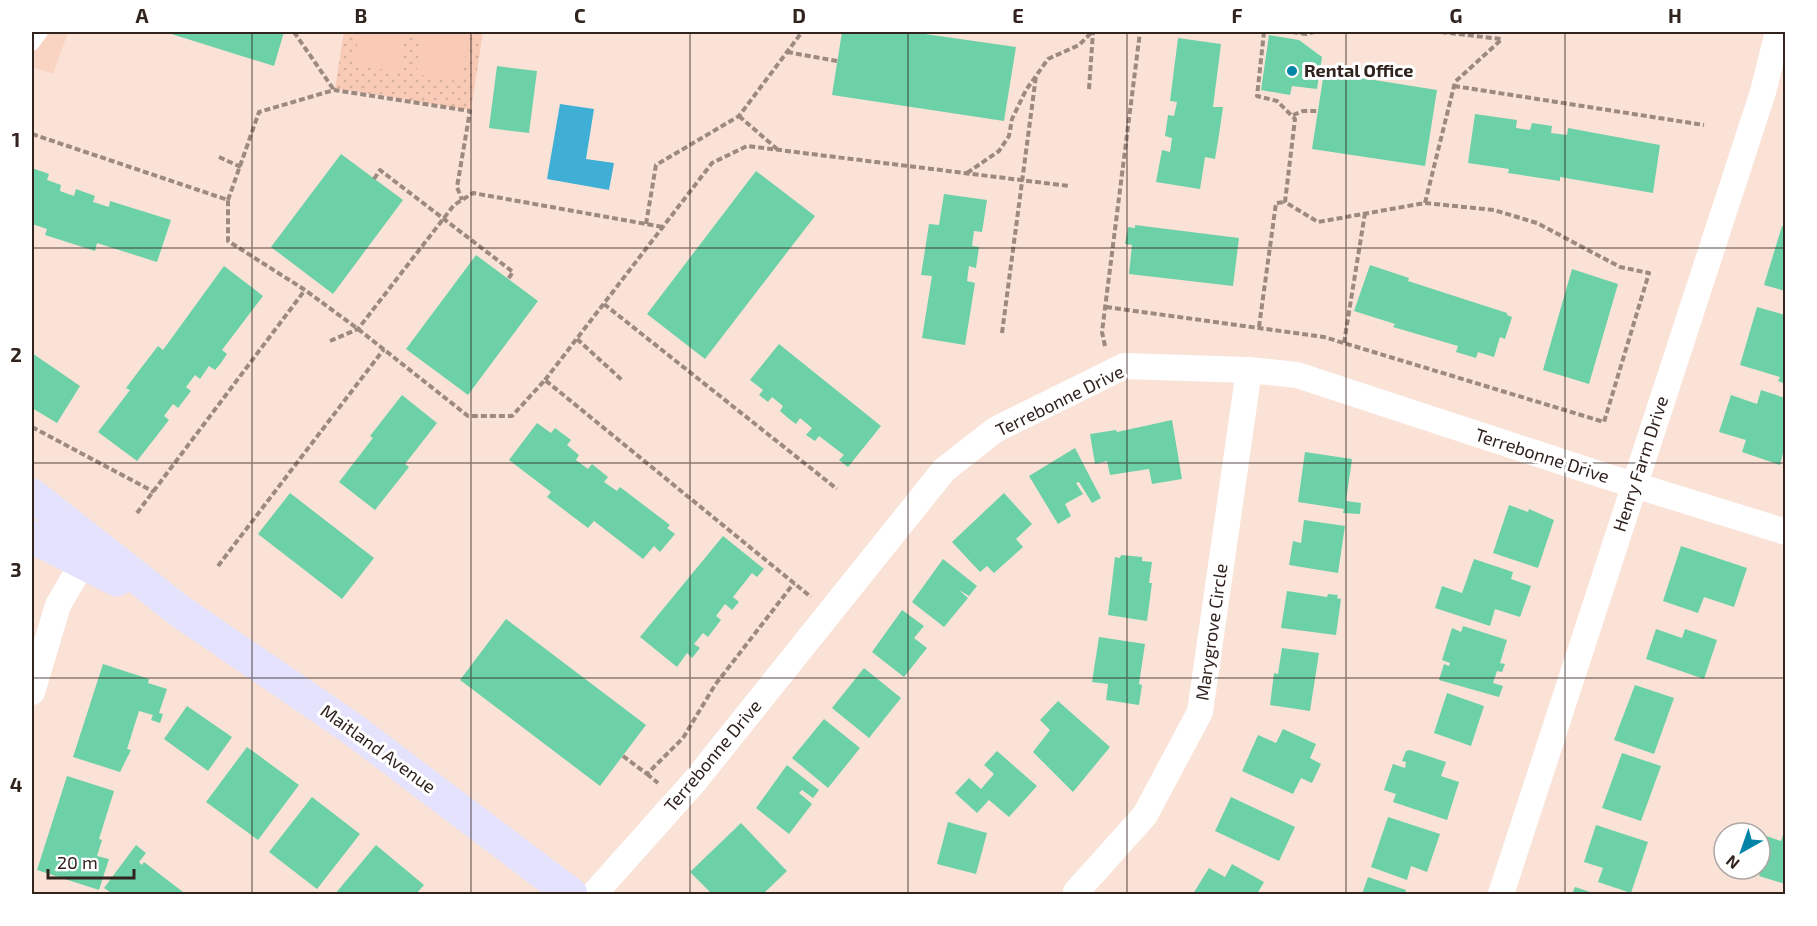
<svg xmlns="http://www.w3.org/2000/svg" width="1817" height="926" font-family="'Exo 2',sans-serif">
<defs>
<pattern id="park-dots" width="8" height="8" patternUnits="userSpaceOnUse" patternTransform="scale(1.5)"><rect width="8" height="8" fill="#f9cbb7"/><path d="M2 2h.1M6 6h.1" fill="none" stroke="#d6ae9d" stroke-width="1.8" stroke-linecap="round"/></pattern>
</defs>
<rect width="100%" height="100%" fill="#fae2d7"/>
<!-- built -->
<polygon fill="#fad4c3" points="32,32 68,32 53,74 32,67"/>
<!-- park -->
<polygon fill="url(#park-dots)" points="344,32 483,32 471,110 335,88"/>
<!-- pitch -->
<g fill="#f9cbb7">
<polygon points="359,32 406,32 400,72 354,65"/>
<polygon points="422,32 469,32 462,82 416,74"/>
</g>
<!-- water -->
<polygon fill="#3fafd5" points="560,104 594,109 586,159 614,163 609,190 547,179"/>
<!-- building -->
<g fill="#6cd1a7">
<polygon points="165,32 284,32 274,66"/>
<polygon points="842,32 911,32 1016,47 1004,121 832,95"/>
<polygon points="1269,35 1299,40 1322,57 1317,89 1292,86 1290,95 1261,90"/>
<polygon points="1178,38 1221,44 1213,107 1223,107 1219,135 1215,159 1205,157 1200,189 1156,182 1162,150 1170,152 1172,138 1165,136 1168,115 1174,116 1177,102 1170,101"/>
<polygon points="497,66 537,71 529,133 489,128"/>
<polygon points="1324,72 1437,90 1425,166 1312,149"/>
<polygon points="1475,114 1517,120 1516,128 1530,130 1532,123 1552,126 1551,133 1567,135 1568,128 1660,145 1653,193 1560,177 1560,181 1508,173 1509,169 1468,163"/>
<polygon points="341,154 403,200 333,294 271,247"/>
<polygon points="32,168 49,174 47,180 61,185 60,191 74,196 76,189 95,196 93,202 109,207 110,201 171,220 157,262 97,243 95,251 45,235 47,229 32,224"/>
<polygon points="756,171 815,216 705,359 647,314"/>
<polygon points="944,194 987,200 982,232 974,231 972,246 979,247 976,268 969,266 967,281 975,283 965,345 922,338 932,276 921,275 925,250 929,224 939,225"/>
<polygon points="1135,225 1239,238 1233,286 1129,274 1132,245 1125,244 1128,227 1135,228"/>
<polygon points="1782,226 1785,227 1785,291 1764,285"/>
<polygon points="476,255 538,301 468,395 406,349"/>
<polygon points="1370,265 1409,278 1408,281 1507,313 1507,315 1512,317 1505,339 1500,337 1494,357 1478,352 1476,358 1456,352 1458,346 1393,327 1395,324 1354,311"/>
<polygon points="224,266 263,296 222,350 227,354 221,363 215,370 209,366 200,379 195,375 186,387 191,391 178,408 173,404 164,416 169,420 137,461 98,432 130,390 126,388 141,368 158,346 163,350"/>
<polygon points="1572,269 1618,284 1589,384 1543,370"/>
<polygon points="1757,307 1785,315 1785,384 1778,381 1780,377 1740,365"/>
<polygon points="779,344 881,426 848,467 839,460 844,455 819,436 815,441 806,435 812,428 800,418 796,424 788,418 780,411 783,406 772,397 768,402 759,395 763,390 750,380"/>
<polygon points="32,353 80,386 57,423 32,408"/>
<polygon points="1761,390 1785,398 1785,445 1780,465 1742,452 1746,440 1719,432 1731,395 1757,404"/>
<polygon points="402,395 437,423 405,464 409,467 375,510 339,482 373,438 370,436"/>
<polygon points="1172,420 1182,479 1152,484 1149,469 1110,475 1107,461 1095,464 1090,434 1116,430 1117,432"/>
<polygon points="537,423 551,433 555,428 571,440 567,445 579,455 576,460 588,469 592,464 608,477 604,482 617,491 620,487 670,525 667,528 675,534 660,552 654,546 643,559 594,521 588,528 547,497 551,492 509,460"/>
<polygon points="1075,448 1101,498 1092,503 1079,482 1076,483 1083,494 1065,504 1071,516 1058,524 1029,476"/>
<polygon points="1305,452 1352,459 1346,501 1361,503 1360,514 1343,513 1344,509 1298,502"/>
<polygon points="290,493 374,558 342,599 258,534"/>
<polygon points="1004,493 1032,524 1016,539 1023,547 994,573 987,566 980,572 952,542"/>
<polygon points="1509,505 1528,512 1529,509 1554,520 1538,568 1493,553"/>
<polygon points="1304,520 1345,526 1338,573 1289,565 1293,541 1301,543"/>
<polygon points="723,536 764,569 757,577 752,573 733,597 739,602 732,610 725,604 716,616 721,620 708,637 703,633 694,644 700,648 692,658 687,653 677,667 640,637"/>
<polygon points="1681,546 1747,568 1734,607 1704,597 1698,613 1663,601"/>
<polygon points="1121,555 1142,557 1142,561 1152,562 1149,583 1152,583 1147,621 1108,615 1115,557 1120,558"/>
<polygon points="943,559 977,586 969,596 959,590 968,598 944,627 912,602"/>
<polygon points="1474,559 1513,572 1511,579 1531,586 1520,617 1495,609 1490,626 1435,608 1442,586 1462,593"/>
<polygon points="1287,591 1327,597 1328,594 1338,595 1337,598 1341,599 1336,635 1281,628"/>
<polygon points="902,610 924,626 914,638 927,648 904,677 872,652"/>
<polygon points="506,619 646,725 600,786 460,680"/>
<polygon points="1463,626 1507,640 1500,663 1505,664 1502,672 1497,671 1493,683 1503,686 1499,697 1439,680 1444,664 1449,666 1450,663 1442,660 1452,628 1461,632"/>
<polygon points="1656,629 1682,638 1685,629 1717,640 1704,679 1646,659"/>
<polygon points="1099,637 1145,644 1139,684 1142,685 1139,705 1106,700 1108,684 1092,682"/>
<polygon points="1282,648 1319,653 1310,711 1270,705 1274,673 1278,674"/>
<polygon points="103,664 149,679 148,683 167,689 159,713 163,714 160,723 151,720 153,715 139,711 127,749 131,750 120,772 73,757"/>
<polygon points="864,668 901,698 869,738 832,708"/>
<polygon points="1635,685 1674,698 1654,754 1614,740"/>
<polygon points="1447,693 1484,706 1471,746 1434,733"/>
<polygon points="1058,701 1110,747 1073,792 1033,752 1050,730 1040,720"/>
<polygon points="187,706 232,737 208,771 164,739"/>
<polygon points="824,719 860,748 828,788 792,758"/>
<polygon points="1283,729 1316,744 1310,758 1321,764 1312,783 1301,778 1293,794 1242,771 1258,735 1276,743"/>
<polygon points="247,747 299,785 258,840 206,802"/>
<polygon points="1410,750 1446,762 1441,776 1459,782 1447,820 1393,802 1396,794 1384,790 1393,764 1405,768 1406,762 1402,761 1406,751"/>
<polygon points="997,751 1037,786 1009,817 989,800 977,813 955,793 969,778 981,789 994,774 984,765"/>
<polygon points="1622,753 1661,766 1641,821 1602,808"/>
<polygon points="787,765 819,790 813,798 802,790 799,793 812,804 789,834 756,808"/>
<polygon points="67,776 114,791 99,839 102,840 97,856 109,859 99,890 37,870"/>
<polygon points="312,797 360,834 317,889 269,852"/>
<polygon points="1231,797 1295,827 1279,861 1215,831"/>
<polygon points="1388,817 1440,834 1427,872 1411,866 1407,880 1371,867"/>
<polygon points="948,822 987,833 976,874 937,864"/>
<polygon points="741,823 787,871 763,894 712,894 690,872"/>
<polygon points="1596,825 1648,842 1631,893 1598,882 1603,868 1584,862"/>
<polygon points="1785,828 1785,884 1759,876 1763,861 1760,859 1761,834 1781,841"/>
<polygon points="136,845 146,853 139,862 142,865 144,862 183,892 182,894 113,894 104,888"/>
<polygon points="376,845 424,885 416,894 335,894"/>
<polygon points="1232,864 1264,882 1257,894 1193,894 1209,868 1225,877"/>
<polygon points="1368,877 1406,890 1405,894 1362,894"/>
<polygon points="1575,887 1596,894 1572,894"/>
</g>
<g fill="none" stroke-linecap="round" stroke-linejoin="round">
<!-- path -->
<g stroke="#9c8980" stroke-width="4" stroke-dasharray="6 3" stroke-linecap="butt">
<polyline points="294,32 334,90"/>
<polyline points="1292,32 1306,34 1314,32"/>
<polyline points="1441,32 1501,39"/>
<polyline points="787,52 837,61"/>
<polyline points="1454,86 1704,125"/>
<polyline points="1089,89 1093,32"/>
<polyline points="1293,115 1303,111 1318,111"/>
<polyline points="739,116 777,149"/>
<polyline points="32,134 228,200 228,241 305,290 358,329 468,416 512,416 545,380 811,597"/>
<polyline points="219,157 241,167"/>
<polyline points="967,173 999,151 1009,136 1012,119 1026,90 1048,59 1079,45 1092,32"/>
<polyline points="374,179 380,170 513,272 508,279"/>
<polyline points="228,200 259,112 334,90 470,111 457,187 462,200"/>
<polyline points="1425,203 1455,82 1502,39"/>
<polyline points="646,224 656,165 739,116 802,32"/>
<polyline points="604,304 837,489"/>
<polyline points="1106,307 1324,337 1604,422 1649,273 1620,267 1537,223 1494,210 1425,203 1318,222 1285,202 1295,119 1277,101 1257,96 1264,32"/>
<polyline points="1259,327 1276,203 1285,202"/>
<polyline points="1002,333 1036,76"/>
<polyline points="577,339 623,381"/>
<polyline points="330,341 358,329 454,205 473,193 663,227"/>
<polyline points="1344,343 1365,213"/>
<polyline points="1105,346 1102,332 1140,32"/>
<polyline points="545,380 712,163 747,146 1069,186"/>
<polyline points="32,427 154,492"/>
<polyline points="137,513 305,290"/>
<polyline points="218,566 384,349"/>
<polyline points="623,756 647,774 683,738 715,685 794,583"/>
<polyline points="647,774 658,783"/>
</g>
<!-- lane -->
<polyline stroke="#fff" stroke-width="14" points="32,44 41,32"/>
<!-- street -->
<g stroke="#fff" stroke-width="26">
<polyline points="32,692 58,605 92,547"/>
<polyline points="1076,892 1145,815 1200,712 1249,370"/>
<polyline points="594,894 694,782 944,470 995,430 1124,366 1249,370 1297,375 1599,474 1786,532"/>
<polyline points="1501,894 1763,92 1778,32"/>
</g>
<!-- secondary -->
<g stroke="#e4e2fd" stroke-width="33">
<polyline points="32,495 181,612 351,728 571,894"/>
<polyline points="32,537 117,580"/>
</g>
</g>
<!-- grid -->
<path fill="none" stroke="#31231d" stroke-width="1.5" stroke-opacity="0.55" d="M252,32V894M471,32V894M690,32V894M908,32V894M1127,32V894M1346,32V894M1565,32V894M32,248H1786M32,463H1786M32,678H1786"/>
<!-- markers -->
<circle fill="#0084a7" stroke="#fff" stroke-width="2" cx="1292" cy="71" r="6"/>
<g text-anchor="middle" stroke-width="6" stroke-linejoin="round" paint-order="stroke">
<!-- poi labels -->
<g font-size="18" font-weight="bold" fill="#31231d" stroke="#fff" text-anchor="start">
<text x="1304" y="77">Rental Office</text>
</g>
<!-- street labels -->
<g font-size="18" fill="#31231d" stroke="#fff">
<text transform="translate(1060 401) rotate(-26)" y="6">Terrebonne Drive</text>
<text transform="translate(1542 456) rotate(18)" y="6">Terrebonne Drive</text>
<text transform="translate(1641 464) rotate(-72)" y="6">Henry Farm Drive</text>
<text transform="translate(1212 632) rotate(-82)" y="6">Marygrove Circle</text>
<text transform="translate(378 749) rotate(36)" y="6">Maitland Avenue</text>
<text transform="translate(713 756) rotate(-50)" y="6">Terrebonne Drive</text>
</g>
</g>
<!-- border -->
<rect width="1817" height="926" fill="none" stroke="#ffffff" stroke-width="66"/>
<!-- north arrow -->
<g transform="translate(1742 851) rotate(220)"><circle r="28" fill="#ffffff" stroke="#ada7a5" stroke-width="1.5"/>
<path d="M0-4.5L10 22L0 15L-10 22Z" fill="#0084a7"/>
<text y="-9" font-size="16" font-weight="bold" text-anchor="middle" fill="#31231d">N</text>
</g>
<!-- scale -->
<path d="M48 869v9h86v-9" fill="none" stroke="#31231d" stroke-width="3"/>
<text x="57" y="869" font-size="18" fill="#31231d" stroke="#ffffff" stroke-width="4.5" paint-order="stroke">20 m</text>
<rect x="33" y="33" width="1751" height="860" fill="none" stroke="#31231d" stroke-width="2"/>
<g font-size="20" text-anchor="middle" font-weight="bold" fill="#31231d">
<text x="142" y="23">A</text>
<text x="361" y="23">B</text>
<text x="580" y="23">C</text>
<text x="799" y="23">D</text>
<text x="1018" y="23">E</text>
<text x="1237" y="23">F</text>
<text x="1456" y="23">G</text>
<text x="1675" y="23">H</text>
<text x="16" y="147">1</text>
<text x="16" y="362">2</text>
<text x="16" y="577">3</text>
<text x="16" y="792">4</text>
</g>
</svg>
